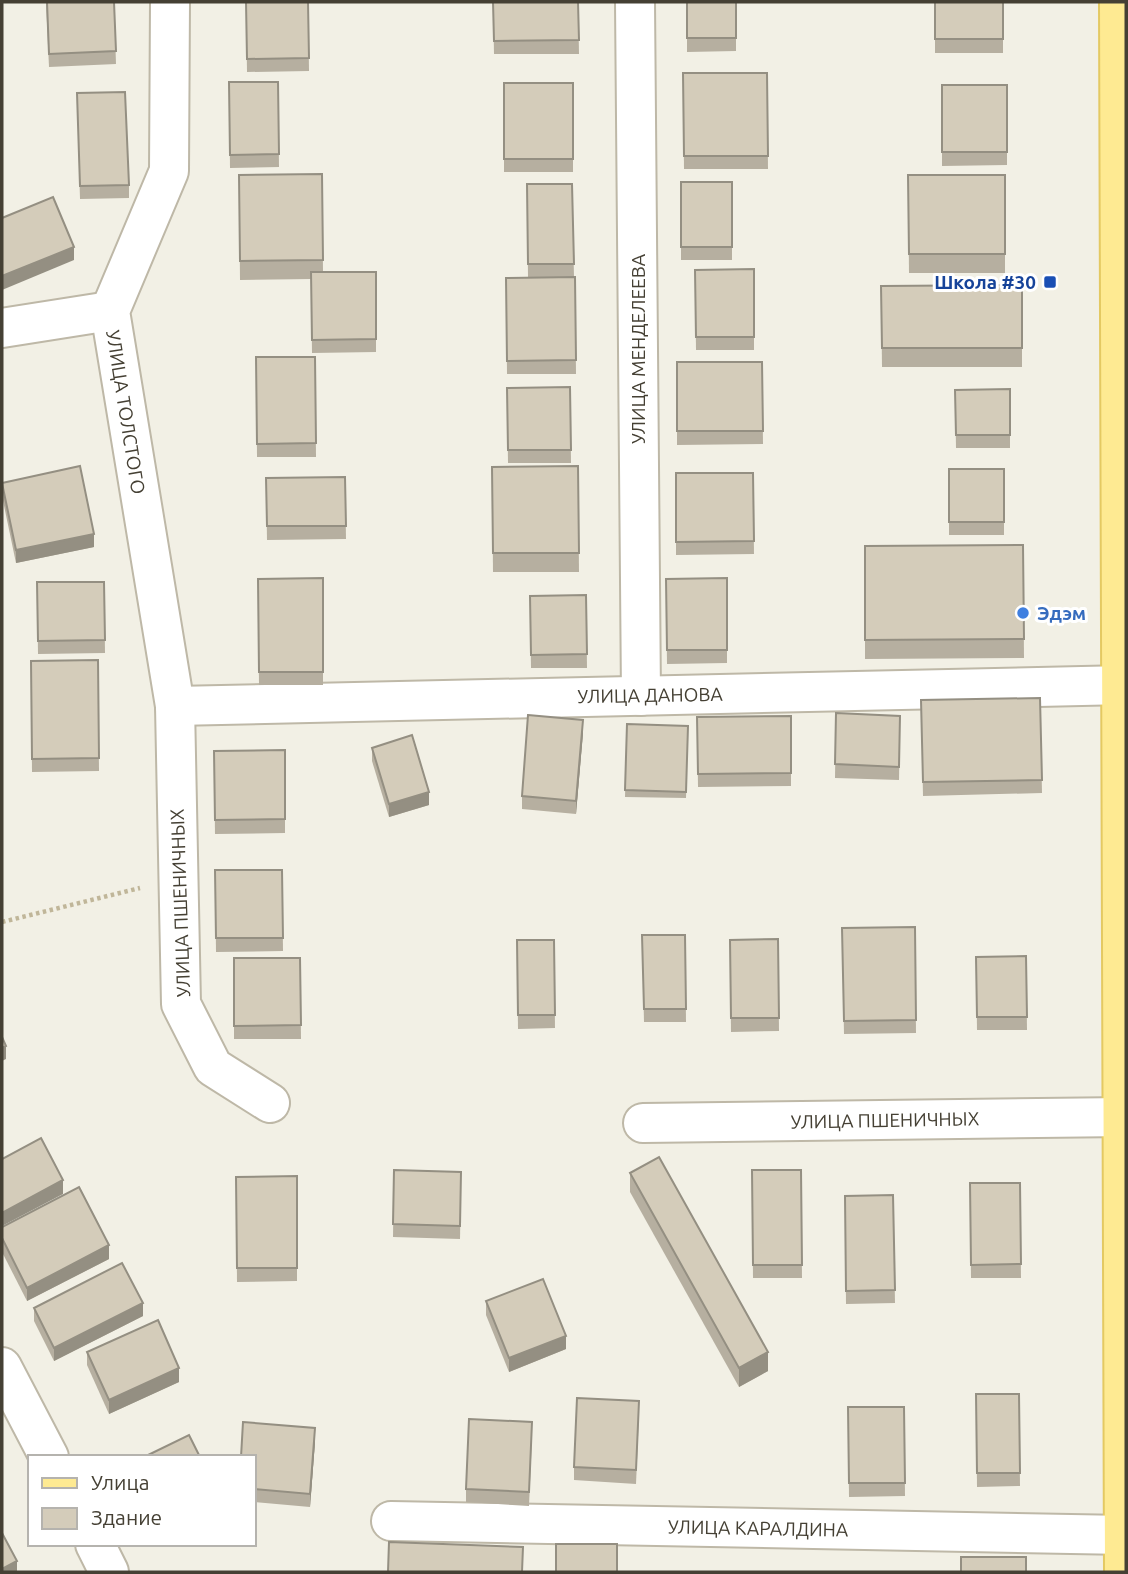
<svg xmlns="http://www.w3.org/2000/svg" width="1128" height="1574" font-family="Ubuntu,sans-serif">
<rect width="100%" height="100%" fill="#f2f0e5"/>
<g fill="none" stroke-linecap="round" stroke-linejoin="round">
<!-- minor casing -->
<g stroke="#beb8a7" stroke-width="42">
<g id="minor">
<polyline points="170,2 169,171 110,311 175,706 181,1004 213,1067 270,1103"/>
<polyline points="635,2 641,696"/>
<polyline points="2,328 110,311"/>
<polyline points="175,706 1126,685"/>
<polyline points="643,1123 1126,1117"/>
<polyline points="2,1367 49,1457"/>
<polyline points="391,1521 1126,1535"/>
<polyline points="95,1544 109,1572"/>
</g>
</g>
<!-- major casing -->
<g stroke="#e4c962" stroke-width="42">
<polyline id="major" points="1119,2 1124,1572"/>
</g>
<!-- path -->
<polyline stroke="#c0b699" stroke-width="4.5" stroke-dasharray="3.5 3.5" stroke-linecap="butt" points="2,922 140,888"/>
<!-- minor -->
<use href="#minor" stroke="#fff" stroke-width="38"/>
<!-- major -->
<use href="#major" stroke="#feea92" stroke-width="38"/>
</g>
<!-- wall -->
<g fill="#b6afa0">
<polygon points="46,2 114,2 116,64 49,67"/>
<polygon points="246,2 308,2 309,71 247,72"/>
<polygon points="493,2 578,2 579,54 494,54"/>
<polygon points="687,2 736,2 736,51 687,52"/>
<rect x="935" y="2" width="68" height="51"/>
<polygon points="683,73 767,73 768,169 684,169"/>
<polygon points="229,82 278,82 279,167 230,168"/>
<rect x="504" y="83" width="69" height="89"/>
<polygon points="942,85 1007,85 1007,165 942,166"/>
<polygon points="77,93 129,185 129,198 80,199"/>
<polygon points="322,174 323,272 376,272 376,352 312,353 311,279 240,280 239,175"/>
<polygon points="908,175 1005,175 1005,273 909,273"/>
<rect x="681" y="182" width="51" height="78"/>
<polygon points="527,184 572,184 574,277 575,277 576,374 507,374 506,278 528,277"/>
<polygon points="754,269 754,350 696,350 695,270"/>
<polygon points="1022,285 1022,367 882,367 881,286"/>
<polygon points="256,357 315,357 316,457 257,457"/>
<polygon points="677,362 762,362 763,444 677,445"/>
<polygon points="570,387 571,463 508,463 507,388"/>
<polygon points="1010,389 1010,448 956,448 955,390"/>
<polygon points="578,466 579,572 493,572 492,467"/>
<rect x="949" y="469" width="55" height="66"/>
<polygon points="676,473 753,473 754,554 676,555"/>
<polygon points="345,477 346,539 267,540 266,478"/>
<polygon points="2,483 94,547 16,563 2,496"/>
<polygon points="1023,545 1024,658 865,659 865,546"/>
<polygon points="323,578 323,685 259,685 258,579"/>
<polygon points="727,578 727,663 667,664 666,579"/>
<polygon points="37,582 104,582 105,653 38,654"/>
<polygon points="586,595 587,668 531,668 530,596"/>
<polygon points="98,660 99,771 32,772 31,661"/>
<polygon points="1040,698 1042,793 923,796 921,700"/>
<polygon points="836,713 900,716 899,780 835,778"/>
<polygon points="791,716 791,786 698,787 697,717"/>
<polygon points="627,724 688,726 686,798 625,797"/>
<polygon points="583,733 576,814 522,809 522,796"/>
<polygon points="372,748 429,805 389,817 372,761"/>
<polygon points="285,750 285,833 215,834 214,751"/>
<polygon points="215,870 282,870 283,951 216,952"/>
<polygon points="915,927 916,1033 844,1034 842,928"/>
<polygon points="642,935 685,935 686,1022 644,1022"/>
<polygon points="778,939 779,1031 731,1032 730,940"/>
<polygon points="517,940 554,940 555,1028 518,1029"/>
<polygon points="1026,956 1027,1030 977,1030 976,957"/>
<polygon points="234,958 300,958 301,1039 234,1039"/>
<polygon points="394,1170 461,1186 460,1239 393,1237"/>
<polygon points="752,1170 801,1170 802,1278 753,1278"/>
<polygon points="630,1173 768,1371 739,1387 630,1192"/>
<polygon points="297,1176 297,1281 237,1282 236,1177"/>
<polygon points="970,1183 1020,1183 1021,1278 971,1278"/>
<polygon points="893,1195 895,1303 846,1304 845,1196"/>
<polygon points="2,1227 109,1259 27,1301 2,1252"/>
<polygon points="486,1301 566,1349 509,1372 486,1315"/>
<polygon points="34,1308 143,1316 54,1361 34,1321"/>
<polygon points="87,1352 179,1382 109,1414 87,1365"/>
<polygon points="976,1394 1019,1394 1020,1486 977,1487"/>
<polygon points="848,1407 904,1407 905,1496 849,1497"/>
<polygon points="639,1414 636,1484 574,1480 574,1467"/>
<polygon points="532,1436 529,1506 466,1502 466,1489"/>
<polygon points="315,1442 310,1507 254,1502 254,1457"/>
</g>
<!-- shaded-wall -->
<g fill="#948f82">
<polygon points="74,247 74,260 2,290 2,276"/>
<polygon points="94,534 94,547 16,563 16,550"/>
<polygon points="583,720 583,733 576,814 576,801"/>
<polygon points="429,792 429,805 389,817 389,804"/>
<polygon points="6,1046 6,1059 2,1061 2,1048"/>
<polygon points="63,1180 63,1194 2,1226 2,1213"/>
<polygon points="109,1245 109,1259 27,1301 27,1288"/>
<polygon points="143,1303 143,1316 54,1361 54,1348"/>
<polygon points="566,1336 566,1349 509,1372 509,1358"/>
<polygon points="768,1352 768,1371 739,1387 739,1368"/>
<polygon points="179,1368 179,1382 109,1414 109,1400"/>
<polygon points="315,1428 315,1442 310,1507 310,1494"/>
<polygon points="17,1561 17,1572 2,1572 2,1569"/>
</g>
<!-- building -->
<g fill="#d4ccba" stroke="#948f82" stroke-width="2">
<polygon points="47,2 114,2 116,51 49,54"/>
<polygon points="246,2 308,2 309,58 247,59"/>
<polygon points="493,2 578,2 579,40 494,41"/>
<rect x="687" y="2" width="49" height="36"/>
<rect x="935" y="2" width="68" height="37"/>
<polygon points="683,73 767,73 768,156 684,156"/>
<polygon points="229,82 278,82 279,154 230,155"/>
<rect x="504" y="83" width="69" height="76"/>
<rect x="942" y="85" width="65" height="67"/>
<polygon points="125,92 129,185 80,186 77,93"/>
<polygon points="322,174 323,260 240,261 239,175"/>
<polygon points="908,175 1005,175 1005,254 909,254"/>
<rect x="681" y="182" width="51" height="65"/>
<polygon points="527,184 572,184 574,264 528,264"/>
<polygon points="53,197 74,247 2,276 2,218"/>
<polygon points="754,269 754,337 696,337 695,270"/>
<polygon points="311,272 376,272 376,339 312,340"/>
<polygon points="575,277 576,360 507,361 506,278"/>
<polygon points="1022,285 1022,348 882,348 881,286"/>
<polygon points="256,357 315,357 316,443 257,444"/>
<polygon points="677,362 762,362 763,431 677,431"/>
<polygon points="570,387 571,450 508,450 507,388"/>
<polygon points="1010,389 1010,435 956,435 955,390"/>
<polygon points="80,466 94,534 16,550 2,483"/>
<polygon points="578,466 579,553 493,553 492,467"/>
<rect x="949" y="469" width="55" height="53"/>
<polygon points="676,473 753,473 754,541 676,542"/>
<polygon points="345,477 346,526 267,526 266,478"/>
<polygon points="1023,545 1024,639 865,640 865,546"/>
<polygon points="323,578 323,672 259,672 258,579"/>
<polygon points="727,578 727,650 667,650 666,579"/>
<polygon points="37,582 104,582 105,640 38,641"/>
<polygon points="586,595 587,654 531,655 530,596"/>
<polygon points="98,660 99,758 32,759 31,661"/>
<polygon points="1040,698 1042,780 923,782 921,700"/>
<polygon points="836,713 900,716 899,767 835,764"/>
<polygon points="528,715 583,720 576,801 522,796"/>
<polygon points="791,716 791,773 698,774 697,717"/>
<polygon points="627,724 688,726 686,792 625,790"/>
<polygon points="412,735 429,792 389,804 372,748"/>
<polygon points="285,750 285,819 215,820 214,751"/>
<polygon points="215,870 282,870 283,938 216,938"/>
<polygon points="915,927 916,1020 844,1021 842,928"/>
<polygon points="642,935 685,935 686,1009 644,1009"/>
<polygon points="778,939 779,1018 731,1018 730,940"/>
<polygon points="517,940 554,940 555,1015 518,1015"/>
<polygon points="1026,956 1027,1017 977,1017 976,957"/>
<polygon points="234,958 300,958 301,1025 234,1026"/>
<polygon points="2,1037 6,1046 2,1048"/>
<polygon points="41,1138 63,1180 2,1213 2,1159"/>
<polygon points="659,1157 768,1352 739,1368 630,1173"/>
<polygon points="394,1170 461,1172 460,1226 393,1224"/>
<polygon points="752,1170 801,1170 802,1265 753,1265"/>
<polygon points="297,1176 297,1268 237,1268 236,1177"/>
<polygon points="970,1183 1020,1183 1021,1264 971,1265"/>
<polygon points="79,1187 109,1245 27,1288 2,1238 2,1227"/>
<polygon points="893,1195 895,1290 846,1291 845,1196"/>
<polygon points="122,1263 143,1303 54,1348 34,1308"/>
<polygon points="543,1279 566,1336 509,1358 486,1301"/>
<polygon points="158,1320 179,1368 109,1400 87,1352"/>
<polygon points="976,1394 1019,1394 1020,1473 977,1473"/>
<polygon points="577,1398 639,1401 636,1470 574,1467"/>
<polygon points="848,1407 904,1407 905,1483 849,1483"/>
<polygon points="469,1419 532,1422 529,1492 466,1489"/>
<polygon points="243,1422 315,1428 310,1494 254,1489 254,1457 241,1457"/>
<polygon points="189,1435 200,1457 144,1457"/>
<polygon points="2,1533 17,1561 2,1569"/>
<polygon points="389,1542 523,1547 522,1572 388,1572"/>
<rect x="556" y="1544" width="61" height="28"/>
<rect x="961" y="1557" width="65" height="15"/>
</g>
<!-- markers -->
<rect fill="#1a4fb4" stroke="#fff" stroke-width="2.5" x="1043" y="275" width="14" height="14" rx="3.5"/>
<circle fill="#3f7fe0" stroke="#fff" stroke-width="2.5" cx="1023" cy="613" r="7"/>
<g text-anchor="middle" stroke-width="6" stroke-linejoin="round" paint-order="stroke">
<!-- transit labels -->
<g font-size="19" font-weight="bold" fill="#164399" stroke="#fff" text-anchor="end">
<text x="1036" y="289">Школа #30</text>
</g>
<!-- street labels -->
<g font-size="19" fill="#454034" stroke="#fff">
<text transform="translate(638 349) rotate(-90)" y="7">УЛИЦА МЕНДЕЛЕЕВА</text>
<text transform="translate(126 412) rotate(81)" y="7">УЛИЦА ТОЛСТОГО</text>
<text transform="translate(650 695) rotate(-1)" y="7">УЛИЦА ДАНОВА</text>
<text transform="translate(180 903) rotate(-92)" y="7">УЛИЦА ПШЕНИЧНЫХ</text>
<text transform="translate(885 1120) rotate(-1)" y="7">УЛИЦА ПШЕНИЧНЫХ</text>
<text transform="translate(758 1528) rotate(1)" y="7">УЛИЦА КАРАЛДИНА</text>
</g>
<!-- shop labels -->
<g font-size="19" font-weight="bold" fill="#366cbe" stroke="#fff" text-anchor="start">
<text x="1037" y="620">Эдэм</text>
</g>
</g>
<!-- border -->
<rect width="1128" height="1574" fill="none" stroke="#454034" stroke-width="7"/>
<!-- legend -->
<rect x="28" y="1455" width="228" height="91" fill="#ffffff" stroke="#b5b3ae" stroke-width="2"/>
<rect x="42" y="1478" width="35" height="10" fill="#feea92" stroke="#b5b3ae" stroke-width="2"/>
<text x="91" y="1490" font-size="21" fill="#454034">Улица</text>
<rect x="42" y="1508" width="35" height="21" fill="#d4ccba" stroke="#b5b3ae" stroke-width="2"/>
<text x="91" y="1525" font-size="21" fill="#454034">Здание</text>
</svg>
